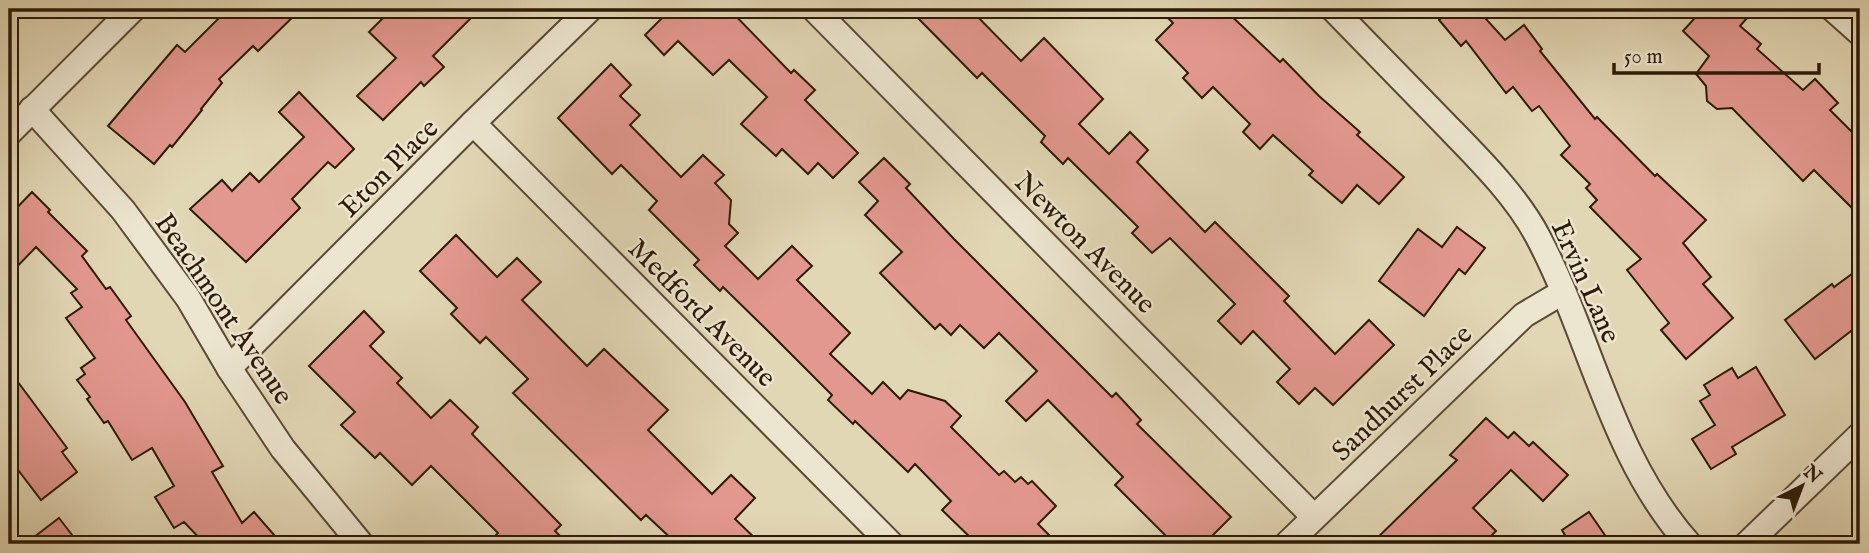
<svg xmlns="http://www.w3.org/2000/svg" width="1869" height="553" font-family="'IM FELL English',serif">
<rect width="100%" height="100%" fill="#e2d7b5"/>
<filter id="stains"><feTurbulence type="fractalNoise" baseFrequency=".00286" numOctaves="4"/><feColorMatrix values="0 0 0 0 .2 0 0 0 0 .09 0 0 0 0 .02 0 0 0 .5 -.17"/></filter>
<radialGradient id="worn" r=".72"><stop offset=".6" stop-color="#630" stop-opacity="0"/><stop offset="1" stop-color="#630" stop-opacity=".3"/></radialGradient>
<!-- building -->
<g fill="#e3988f" stroke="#2d1a08" stroke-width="2">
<polygon points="228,9 301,9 258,51 253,46 219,79 222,83 201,109 202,110 172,147 170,145 154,164 108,126 177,45 185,52"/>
<polygon points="392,9 480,9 433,56 444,67 424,86 421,82 383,120 357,96 396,58 369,32"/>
<polygon points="671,9 729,9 791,73 794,70 815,90 805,100 858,153 833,178 818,163 808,174 782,149 776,156 741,124 767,97 729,60 713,75 678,41 664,55 645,35"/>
<polygon points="909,9 970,9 1021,61 1044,38 1103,99 1079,124 1109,154 1130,132 1148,150 1137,162 1205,232 1215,222 1289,296 1284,301 1335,354 1369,320 1394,345 1333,405 1315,388 1299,404 1277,382 1290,369 1253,331 1241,344 1218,321 1235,304 1170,238 1152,253 1132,233 1138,227 1068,158 1063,164 1041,142 1045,136 982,73 977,78"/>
<polygon points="1159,9 1224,9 1280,62 1283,59 1319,96 1360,132 1357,135 1404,177 1379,204 1357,185 1342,203 1309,175 1313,171 1273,135 1260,149 1243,132 1250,124 1213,87 1202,98 1183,78 1188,73 1156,40 1173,23"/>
<polygon points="1449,9 1477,9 1505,40 1524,25 1542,49 1540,51 1595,119 1597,117 1655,176 1657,174 1706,220 1683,243 1711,277 1703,284 1733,318 1686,359 1661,330 1669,323 1627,270 1641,259 1590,207 1597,200 1586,188 1590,184 1561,155 1570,146 1539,106 1532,111 1513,87 1506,93 1466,41 1461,46 1439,20"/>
<polygon points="1703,9 1755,9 1740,26 1761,44 1757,49 1803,90 1815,79 1838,103 1830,110 1860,140 1860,216 1814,170 1803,181 1732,108 1717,109 1707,101 1706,86 1696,74 1709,56 1683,31"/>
<polygon points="611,64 631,85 620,96 640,115 630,125 681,177 703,155 724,175 715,183 731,200 729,224 738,233 725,246 758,279 792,246 812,266 797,280 850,333 830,354 872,394 883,382 900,399 908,390 945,401 961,416 951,427 999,475 1004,471 1015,482 1021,477 1028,484 1032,481 1056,506 1038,524 1058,544 977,544 942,510 951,501 915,464 908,472 855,421 853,424 828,400 832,395 771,334 723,287 720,291 694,265 699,260 649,210 657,201 621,165 612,174 558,118"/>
<polygon points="299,92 354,149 335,168 328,162 292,199 300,208 246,262 190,209 222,180 232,191 250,173 259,182 304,137 279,112"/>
<polygon points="884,158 910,184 906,188 954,239 1112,397 1116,393 1141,420 1137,424 1231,517 1204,544 1174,544 1115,485 1123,477 1048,400 1026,421 1006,401 1037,371 999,333 984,348 960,325 951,335 940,324 935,329 880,273 902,252 865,215 878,201 859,182"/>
<polygon points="32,192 50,210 48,212 87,251 82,256 106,289 110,287 131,316 126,320 185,402 223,466 212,472 242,523 254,512 282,544 205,544 184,522 174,528 155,497 174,486 152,448 132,460 108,421 104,423 87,399 90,397 77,380 85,374 81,368 95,358 66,318 82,307 71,293 77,289 36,247 9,275 9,216"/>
<polygon points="1457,227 1485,248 1465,274 1459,269 1424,316 1379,281 1418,229 1442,247"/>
<polygon points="456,235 497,277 517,258 541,282 522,300 587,366 604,349 668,410 648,430 712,494 731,475 755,498 735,519 761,544 677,544 646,515 641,520 513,393 528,379 486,337 480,343 451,314 457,308 420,271"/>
<polygon points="1860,268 1860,324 1815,359 1785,320 1832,284 1834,287"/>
<polygon points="364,311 384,332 370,346 402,378 397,383 431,418 450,400 478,427 472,434 561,525 555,531 568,544 487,544 498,533 431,466 412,485 380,453 375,458 341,425 355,412 309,366"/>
<polygon points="1756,367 1785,415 1732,447 1736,454 1711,469 1692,439 1715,425 1700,401 1710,395 1704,385 1732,368 1738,378"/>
<polygon points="9,370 67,448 62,452 77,472 41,500 9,458"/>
<polygon points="1486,418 1508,438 1514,432 1529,446 1533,442 1568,475 1543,501 1511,470 1473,508 1496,531 1483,544 1371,544 1457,460 1450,455"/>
<polygon points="1589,512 1611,544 1570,544 1562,530"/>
<polygon points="59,518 79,544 25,544"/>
</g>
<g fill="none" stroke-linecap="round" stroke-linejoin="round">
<!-- street casing -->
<g stroke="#5a4933" stroke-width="28">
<g id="street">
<polyline points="814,9 1314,517"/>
<path d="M1333,9C1370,47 1407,85 1444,123C1476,156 1516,195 1538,237C1591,337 1611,457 1689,544"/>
<polyline points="1833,9 1860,33"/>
<polyline points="32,109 123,210 188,298 229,368 283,449 361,544"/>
<polyline points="473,123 891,544"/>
<polyline points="9,133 133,9"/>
<polyline points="229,368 473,123 590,9"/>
<polyline points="1287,544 1524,315 1563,292"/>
<polyline points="1747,544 1860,435"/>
</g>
</g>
<!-- street -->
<use href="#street" stroke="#ece5cf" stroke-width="24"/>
</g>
<g text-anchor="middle" stroke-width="5" stroke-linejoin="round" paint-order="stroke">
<!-- street labels -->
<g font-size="28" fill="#2d1a08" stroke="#ece5cf">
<text transform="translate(388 167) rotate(-45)" y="10">Eton Place</text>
<text transform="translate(1086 242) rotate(45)" y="10">Newton Avenue</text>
<text transform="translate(1587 281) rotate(66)" y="10">Ervin Lane</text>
<text transform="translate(225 308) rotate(56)" y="10">Beachmont Avenue</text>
<text transform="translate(703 312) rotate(45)" y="10">Medford Avenue</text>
<text transform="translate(1401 392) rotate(-44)" y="10">Sandhurst Place</text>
</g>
</g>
<!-- margin -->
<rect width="1869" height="553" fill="none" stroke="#e2d7b5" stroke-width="35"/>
<rect x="10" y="10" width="1848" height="532" fill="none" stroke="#2d1a08" stroke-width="3.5"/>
<rect x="18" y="18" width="1834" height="518" fill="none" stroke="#2d1a08" stroke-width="2"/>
<!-- north arrow -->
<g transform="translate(1802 486) rotate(42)" stroke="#ece5cf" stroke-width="5" paint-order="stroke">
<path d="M0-5L12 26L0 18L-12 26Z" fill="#2d1a08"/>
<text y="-10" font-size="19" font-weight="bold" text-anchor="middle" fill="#2d1a08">N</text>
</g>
<!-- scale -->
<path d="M1614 63v10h205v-10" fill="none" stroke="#2d1a08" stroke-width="3.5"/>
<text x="1624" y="63" font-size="21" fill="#2d1a08" stroke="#ece5cf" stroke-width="5" paint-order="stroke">50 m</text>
<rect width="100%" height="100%" filter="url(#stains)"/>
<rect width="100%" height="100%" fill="url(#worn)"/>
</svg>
